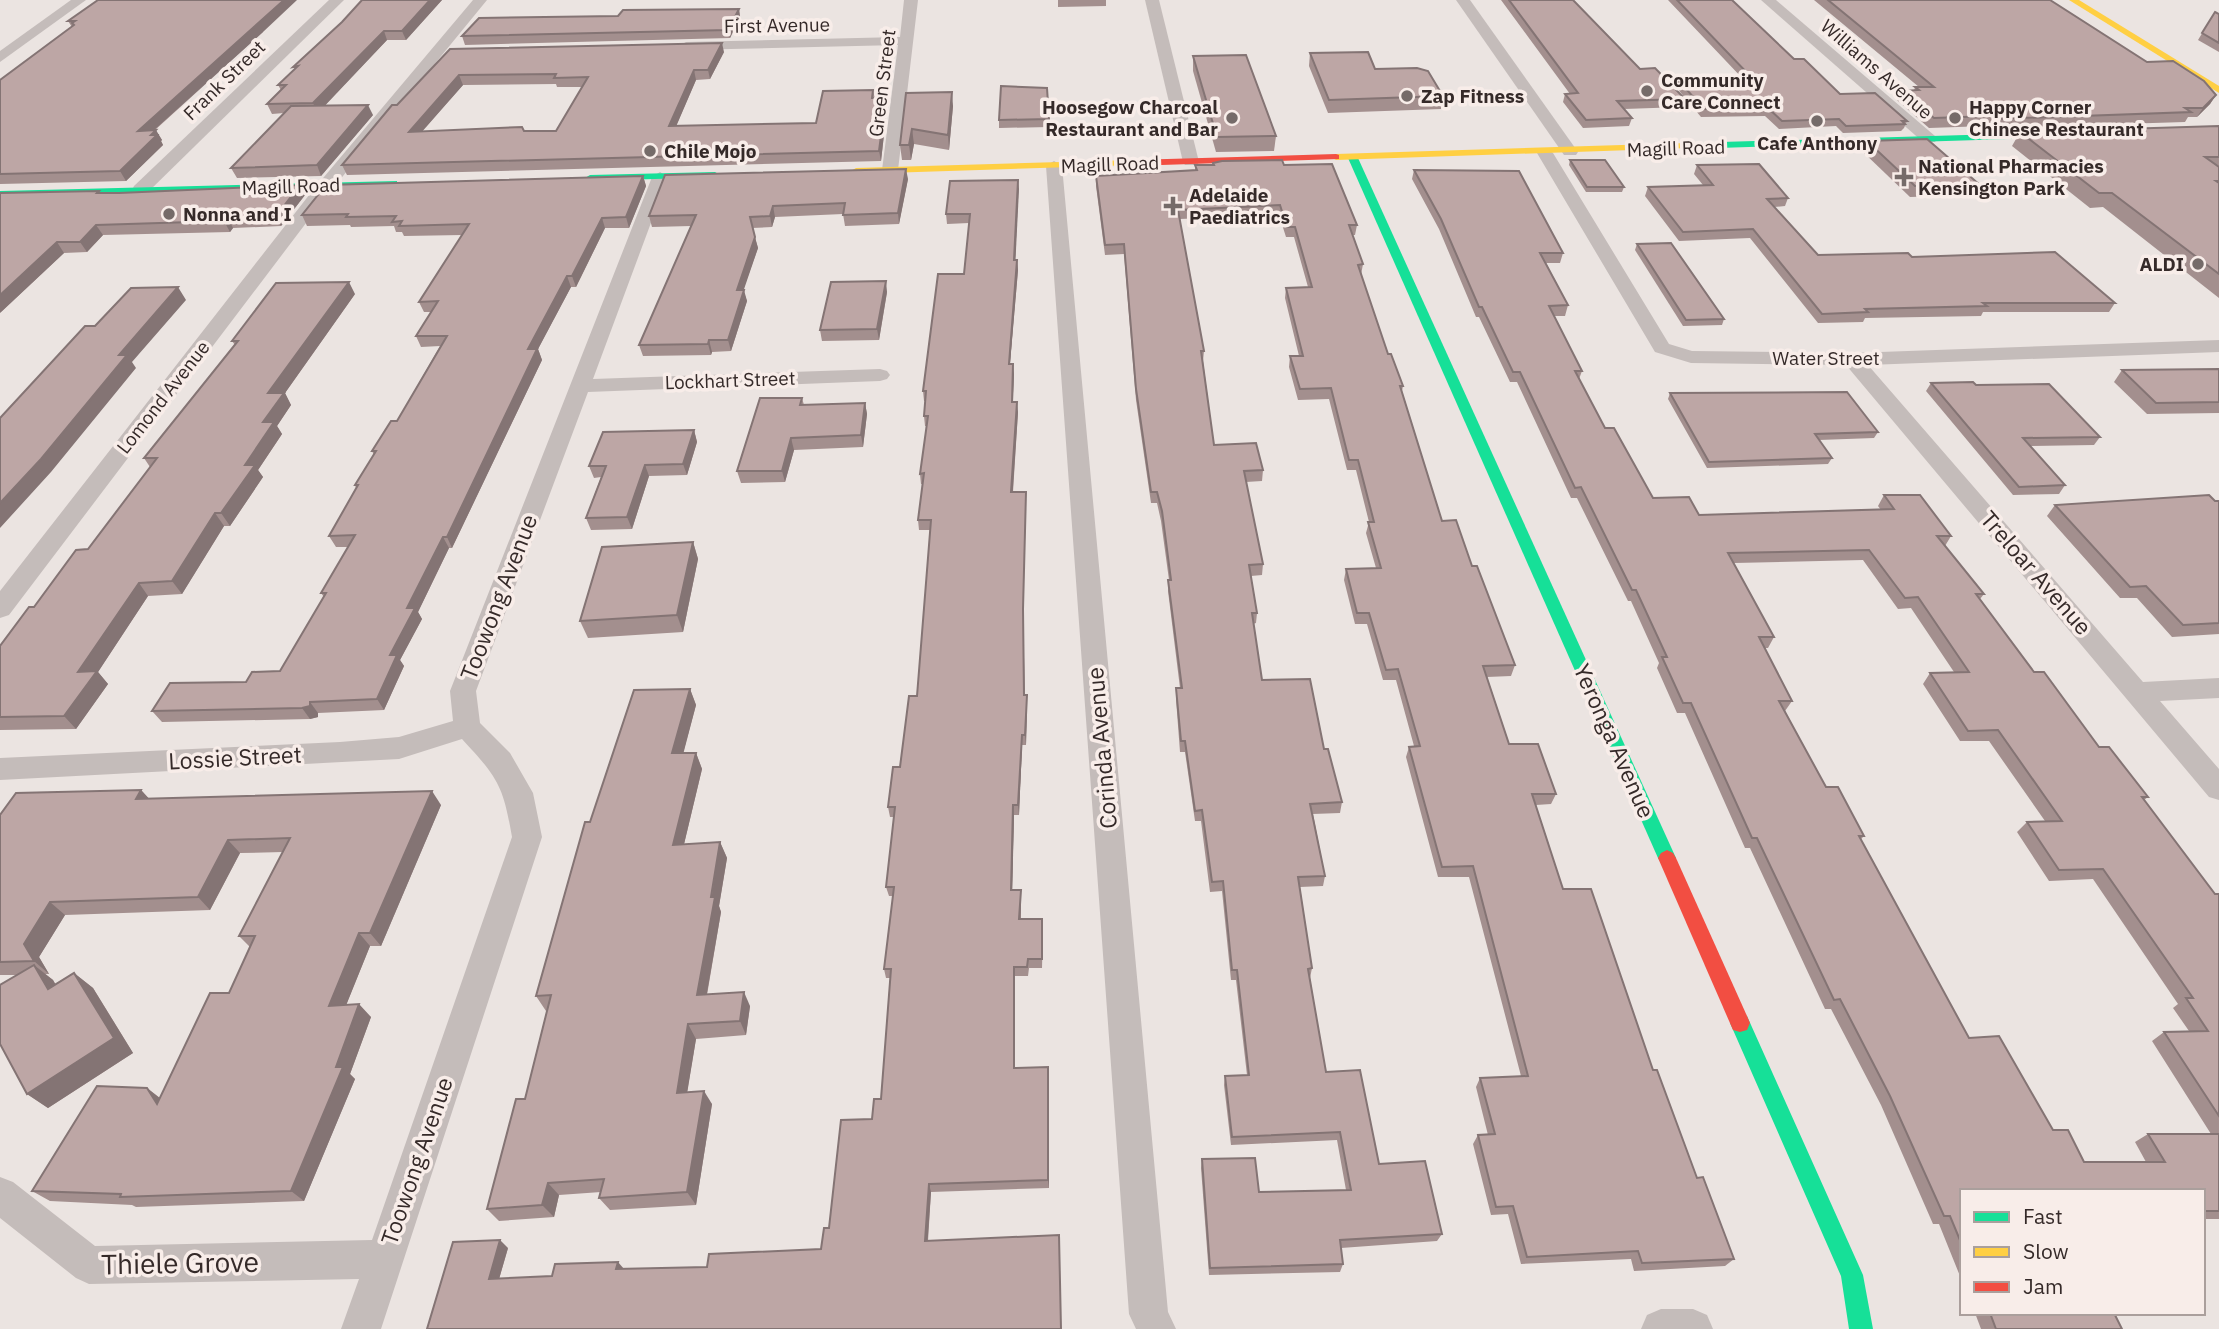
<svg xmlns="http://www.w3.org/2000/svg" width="2219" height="1329" font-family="'IBM Plex Sans',sans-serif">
<rect width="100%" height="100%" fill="#ebe4e1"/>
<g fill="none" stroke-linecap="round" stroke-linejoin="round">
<!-- street -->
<g fill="#c4bcba" fill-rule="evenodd">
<polygon points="71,0 86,0 0,62 0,51"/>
<polygon points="329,0 344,0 146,194 134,194 132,190 134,186"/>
<polygon points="473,0 487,0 325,198 9,615 0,618 0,591 313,190"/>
<polygon points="904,0 918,0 898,170 890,175 882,170 898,45 686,50 679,46 686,42 900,37"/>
<polygon points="1145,0 1159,0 1199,162 1197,165 1185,165 1183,162"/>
<polygon points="1456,0 1470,0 1578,152 1576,155 1564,155"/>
<polygon points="1761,0 1776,0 1935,136 1937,139 1935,142 1923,142"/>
<polygon points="1545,148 1553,153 1669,344 1692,351 1852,353 2219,340 2219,352 1868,365 2143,682 2219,678 2219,698 2160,701 2219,769 2219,800 2209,797 1846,365 1691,363 1655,352 1537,153"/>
<polygon points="1054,161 1062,166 1168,1312 1176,1329 1136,1329 1129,1314 1046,166"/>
<path d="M660,172L668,177L593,379L880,369L887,371L890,375L887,379L880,381L588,392L476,691L480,723L510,753L533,793L542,837L381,1329H341L359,1279L89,1284L76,1278L0,1218V1177L13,1182L95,1246L372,1240L512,837C503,785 498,778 462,739L399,759L0,780V758L340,742L399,737L453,721L450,691L652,177Z"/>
<polygon points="1661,1309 1693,1309 1707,1315 1713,1329 1641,1329 1647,1315"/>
</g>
<!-- fast -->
<g fill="#16e098" fill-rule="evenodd">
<polygon points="2069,132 2074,135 2072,137 1687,149 1682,146 1687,143"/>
<polygon points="1350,156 1358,158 1676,858 1673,863 1667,866 1661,863 1658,858 1348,158"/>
<polygon points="715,172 720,175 719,177 590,181 585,178 590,175"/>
<polygon points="397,181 397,185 393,186 0,197 0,191"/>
<polygon points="1740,1014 1747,1016 1863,1275 1873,1329 1849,1329 1841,1276 1730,1023 1733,1016"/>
</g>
<!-- slow -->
<g fill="#ffcf43" fill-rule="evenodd">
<polygon points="2069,0 2079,0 2219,86 2219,93"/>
<polygon points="1687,143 1690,144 1690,148 1336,160 1331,157 1336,154"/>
<polygon points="1132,160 1137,163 1135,165 856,174 851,171 856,168"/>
</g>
<!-- jam -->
<g fill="#f24e42" fill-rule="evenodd">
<polygon points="1336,154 1339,155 1339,159 1132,166 1127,163 1132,160"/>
<polygon points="1667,850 1673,853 1676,858 1747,1016 1750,1023 1747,1030 1740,1032 1733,1030 1658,858 1661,853"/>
</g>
</g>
<!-- wall -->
<g fill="#a38f8e" fill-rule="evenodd">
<polygon points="362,0 442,0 406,40 387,40 324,106 373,115 321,176 237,178 231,168 284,113 272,114 267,104 281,90 278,85 295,69 293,67 342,22"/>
<polygon points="1058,0 1106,0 1106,6 1058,7"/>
<polygon points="1501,0 1573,0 1640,69 1685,99 1682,107 1624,109 1632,118 1629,126 1583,128 1563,102 1565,94 1570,94"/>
<polygon points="1668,0 1732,0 1794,59 1840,94 1907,121 1904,128 1901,131 1843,133 1836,126 1779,129 1765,116 1701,117 1676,87 1678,80 1744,80"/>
<polygon points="1814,0 2050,0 2147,62 2216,95 2210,104 2197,117 2188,117 2185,122 1989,128 1986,126 1929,128 1897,100 1901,91 1914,91 1915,87 1919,87"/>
<polygon points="739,9 740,17 730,38 465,45 462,36 618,16"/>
<polygon points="2215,12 2219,14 2219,52 2198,40"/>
<polygon points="68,21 263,32 155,130 162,140 161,141 163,145 126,181 0,184 0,80 72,27"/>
<path d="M450,49L724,52L710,79L696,80L676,126L816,123L873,90L875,98L887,108L881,161L347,175L342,165ZM556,84L557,87H582L556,131H422L463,85Z"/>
<polygon points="1310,53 1375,69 1443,96 1441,109 1328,113 1309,66"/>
<polygon points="1193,56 1276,136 1274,151 1216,152 1193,71"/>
<polygon points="1047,88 1049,127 999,128 999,120"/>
<polygon points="906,93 953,106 949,150 914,144 911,160 902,160 900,145"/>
<polygon points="2219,126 2219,298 2103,207 2090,208 2012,146 2020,132"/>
<polygon points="1867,141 1980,185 1975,195 1910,197 1862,151"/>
<polygon points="1570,160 1624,187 1622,192 1586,192 1569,165"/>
<polygon points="1213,163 1284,165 1357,225 1355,235 1352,235 1363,264 1361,275 1388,354 1403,386 1402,391 1442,521 1472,566 1515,665 1511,676 1487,677 1509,744 1556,794 1551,804 1536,805 1563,889 1653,1070 1697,1178 1734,1259 1725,1266 1634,1271 1631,1259 1521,1264 1508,1214 1491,1215 1473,1144 1478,1135 1488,1135 1476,1087 1480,1078 1521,1076 1469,877 1438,877 1406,757 1409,747 1414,746 1396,680 1383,680 1367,624 1355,624 1344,580 1346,569 1376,568 1366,533 1369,522 1356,470 1347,470 1329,399 1298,400 1289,367 1290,356 1299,356 1285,298 1286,288 1308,287 1294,237 1286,237 1279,215 1180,219 1204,351 1203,361 1214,445 1263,470 1262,481 1246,482 1263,564 1262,575 1251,576 1257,613 1256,623 1253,624 1262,680 1324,749 1342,802 1340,813 1313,814 1325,876 1323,886 1300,887 1312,968 1310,978 1326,1072 1379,1164 1442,1234 1437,1241 1341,1248 1343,1264 1340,1272 1209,1275 1201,1168 1202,1159 1259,1192 1346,1190 1337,1140 1231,1145 1224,1085 1225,1076 1247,1075 1236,980 1231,980 1222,891 1210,892 1201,821 1195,821 1185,752 1180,752 1176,699 1176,688 1180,688 1168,591 1169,580 1161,521 1157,503 1151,503 1136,400 1124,254 1105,255 1096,186 1096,176 1195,171 1195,165 1213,165"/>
<polygon points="1697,165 1788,198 1785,206 1774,207 1818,255 1912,257 2115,303 2109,312 1983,312 1981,316 1865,318 1863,322 1818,323 1750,238 1679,241 1645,196 1648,187 1703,185 1694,174"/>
<path d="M1414,170L1563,253L1560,263H1546L1568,305L1565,316H1554L1582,371L1579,379L1605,428L1653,498L1699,515L1881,510L1878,506L1884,495L1951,536L1945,546L1984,594L1980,599L2034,672L2099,747L2148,797L2144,800L2215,894H2219V1219H2203V1191H1962V1281L1939,1224H1933L1881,1105L1831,1009H1825L1750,848H1745L1685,713H1677L1657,668L1659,663L1631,601H1628L1577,498H1571L1517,382H1510L1479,317H1476L1439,229L1412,179ZM1863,560L1898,609L1911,608L1954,672L1930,673L1923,684L1960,741H1989L2045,821L2027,822L2017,832L2049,881L2093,879L2178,1004L2173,1008L2189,1031L2164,1032L2152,1041L2211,1134H2148L2135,1142L2146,1162H2084L2053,1130L1969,1038L1861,839L1864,836L1826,787L1785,711L1792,701L1764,648H1768L1774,637L1734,563Z"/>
<polygon points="643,176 646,186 629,228 605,228 576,287 571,287 538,349 542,360 452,548 449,548 418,612 422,619 400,660 404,666 384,710 318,713 318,717 310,719 162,722 152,711 280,671 324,597 321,593 348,547 336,547 329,536 356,488 355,485 374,455 372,451 397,421 440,346 421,347 416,336 431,312 424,312 419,302 462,235 404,236 402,232 396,232 394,226 351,227 350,225 307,226 302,215"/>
<polygon points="908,179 899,224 845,226 843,214 775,217 772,227 752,228 758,248 743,290 747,301 731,351 712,352 711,355 643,356 639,345 691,226 652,227 649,216"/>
<polygon points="1018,180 1015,260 1017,260 1018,270 1010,364 1014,374 1013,402 1018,412 1013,492 1026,502 1023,619 1025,695 1027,705 1026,745 1022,745 1019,815 1014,815 1012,890 1021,900 1021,919 1043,928 1042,968 1029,968 1028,976 1015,976 1015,1068 1049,1076 1049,1188 931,1192 928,1241 427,1329 508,1248 499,1279 552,1276 624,1269 707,1267 821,1249 872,1119 881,1099 890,978 886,978 884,969 893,896 889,896 886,887 894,817 890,817 888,807 900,767 917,696 930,530 919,530 918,520 923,484 921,484 920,474 927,426 925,426 924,416 925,401 924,401 923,391 964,274 969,223 947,224 946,214"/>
<polygon points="300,185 305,195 281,226 233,228 230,232 103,235 87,252 64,253 0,313 99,191 100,193 119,193"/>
<polygon points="1637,244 1724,319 1722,325 1683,326 1635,250"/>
<polygon points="887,292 879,340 822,341 820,330"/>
<polygon points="355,294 285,393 291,405 277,426 282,434 258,470 263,477 230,526 224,526 182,594 148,596 98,672 108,684 76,729 0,730 0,646 88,549 150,467 144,458 235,345 232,341"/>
<polygon points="2219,369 2219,413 2147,414 2114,382 2122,370"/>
<polygon points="1931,383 1976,385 2100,437 2094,445 2030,446 2065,485 2059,494 2013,495 1926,391"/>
<polygon points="1670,393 1878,432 1874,438 1819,440 1832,458 1828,464 1707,468 1668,399"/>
<polygon points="802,398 804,405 865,403 867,414 863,447 794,450 785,482 741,483 737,471"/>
<polygon points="694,430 697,442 687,475 649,476 632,529 591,530 586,518 601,477 594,478 589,466"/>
<polygon points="2219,501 2219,634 2172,637 2137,598 2120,598 2047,516 2055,505"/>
<polygon points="693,542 698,559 683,632 588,638 580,621"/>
<polygon points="690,689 696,705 683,753 696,753 702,769 684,844 720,842 727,858 719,906 721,912 707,995 750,1006 746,1035 696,1039 687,1092 712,1104 696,1205 610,1210 599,1198 601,1192 559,1195 554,1217 499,1221 487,1209 525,1099 547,1010 546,1011 536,996 590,822"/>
<polygon points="141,790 149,799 441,805 381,946 370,946 346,1005 371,1017 350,1074 355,1079 304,1201 136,1207 132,1205 50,1201 32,1191 147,1088 160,1098 229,993 250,947 239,936 283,852 240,853 210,910 65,915 39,957 49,974 45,974 53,980 55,984 74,973 93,988 133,1053 48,1108 27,1094 17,975 0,975 0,815"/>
<polygon points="1975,1313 2114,1313 2122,1329 1981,1329"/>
</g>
<!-- shaded-wall -->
<g fill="#847474">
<polygon points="284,0 297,0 263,32 143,140 138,131"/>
<polygon points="430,0 442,0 406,40 402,31"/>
<polygon points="739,9 740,17 730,38 728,30"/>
<polygon points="384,31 387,40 318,113 313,103"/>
<polygon points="722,43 724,52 710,79 708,70"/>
<polygon points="694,70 696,80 672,136 669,126"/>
<polygon points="459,75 463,85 413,142 409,132"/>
<polygon points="952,92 953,106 949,150 948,135"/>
<polygon points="2216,95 2210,104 2197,117 2203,108"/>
<polygon points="886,98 887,108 881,161 879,151"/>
<polygon points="368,105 373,115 321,176 317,165"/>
<polygon points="912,129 914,144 911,160 909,145"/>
<polygon points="156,130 162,140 161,141 163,145 126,181 120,171"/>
<polygon points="906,169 908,179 899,224 898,213"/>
<polygon points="643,176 646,186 629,228 626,217"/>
<polygon points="1018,180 1019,189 1015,270 1014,260"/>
<polygon points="300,185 305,195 281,226 276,216"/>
<polygon points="773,206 775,217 772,227 770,216"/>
<polygon points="228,218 233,228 230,232 224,221"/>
<polygon points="602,218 605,228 576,287 572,276"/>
<polygon points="96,225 103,235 87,252 80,242"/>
<polygon points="755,237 758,248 740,301 737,290"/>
<polygon points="57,242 64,253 0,313 0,295"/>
<polygon points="1017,260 1018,270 1009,374 1009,364"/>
<polygon points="567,276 571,287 538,349 542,360 452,548 447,537 528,349"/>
<polygon points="886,281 887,292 879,340 877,329"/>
<polygon points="349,282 355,294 285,393 291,405 277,426 282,434 258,470 263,477 230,526 221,513 245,465 263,422 268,393"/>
<polygon points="178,287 186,300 132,362 136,368 51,472 0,528 0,503 119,355"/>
<polygon points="744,290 747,301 731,351 728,340"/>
<polygon points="709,340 712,352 711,355 708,344"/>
<polygon points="1013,364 1014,374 1012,412 1012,402"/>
<polygon points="1017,402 1018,412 1012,502 1011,492"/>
<polygon points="865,403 867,414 863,447 861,435"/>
<polygon points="694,430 697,442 687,475 683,464"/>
<polygon points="791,438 794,450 785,482 782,471"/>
<polygon points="645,465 649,476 632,529 627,517"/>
<polygon points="215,513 224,526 182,594 172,581"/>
<polygon points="443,537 449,548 418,612 422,619 400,660 404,666 384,710 377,699 390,655 407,608"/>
<polygon points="693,542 698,559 683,632 677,615"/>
<polygon points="139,583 148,596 98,672 108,684 76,729 64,716 78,672"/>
<polygon points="690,689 696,705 679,770 672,753"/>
<polygon points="1027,695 1027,705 1026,745 1025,735"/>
<polygon points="310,702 318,713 318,717 310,719 302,708"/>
<polygon points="1022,735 1022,745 1019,815 1018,805"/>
<polygon points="696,753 702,769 680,861 673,845"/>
<polygon points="141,790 154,804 136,799"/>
<polygon points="432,791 441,805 381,946 370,933"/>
<polygon points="1013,805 1014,815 1012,900 1011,890"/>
<polygon points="228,840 240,853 210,910 198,897"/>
<polygon points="720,842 727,858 719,906 721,912 704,1010 697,995"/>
<polygon points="1021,890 1021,900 1020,928 1019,919"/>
<polygon points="50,902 65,915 39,957 49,974 34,961 24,944"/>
<polygon points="359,933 370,946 341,1018 329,1006"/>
<polygon points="34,965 53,980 67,1004 48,989"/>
<polygon points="1014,967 1015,976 1015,1077 1014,1068"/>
<polygon points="74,973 93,988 133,1053 48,1108 27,1094"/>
<polygon points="744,992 750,1006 746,1035 740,1021"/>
<polygon points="359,1004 371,1017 350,1074 355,1079 304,1201 291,1191"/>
<polygon points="688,1024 696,1039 685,1106 677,1093"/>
<polygon points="1048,1067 1049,1076 1049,1188 1048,1180"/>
<polygon points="147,1088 162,1100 157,1104"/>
<polygon points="704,1091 712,1104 696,1205 687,1192"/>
<polygon points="548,1183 559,1195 554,1217 542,1205"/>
<polygon points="929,1184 931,1192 927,1249 925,1241"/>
<polygon points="500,1240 508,1248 497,1286 489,1279"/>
<polygon points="618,1262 624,1269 616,1269"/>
</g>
<!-- building -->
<g fill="#bda6a5" stroke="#847474" stroke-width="2" fill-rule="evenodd">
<polygon points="98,0 284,0 138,131 156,130 151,135 157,135 120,171 0,174 0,80 74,25 72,23 75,21 68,21"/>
<polygon points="362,0 430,0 402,31 384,31 313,103 267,104 286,85 278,85 298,66 293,67 342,22"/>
<polygon points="1509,0 1573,0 1640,69 1655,68 1685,99 1617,101 1632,118 1586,120 1565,94 1578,93"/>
<polygon points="1677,0 1732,0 1794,59 1804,59 1840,94 1875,93 1907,121 1902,121 1905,124 1846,126 1839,119 1782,121 1768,108 1704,109 1678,80 1754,80"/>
<polygon points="1828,0 2050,0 2147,62 2173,61 2204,81 2216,95 2203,108 2185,108 2191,112 1994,119 1991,116 1934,118 1901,91 1919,90 1915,87 1934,87"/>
<polygon points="739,9 728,30 462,36 479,18 618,16 623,10"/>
<polygon points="2215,12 2219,14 2219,43 2202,33"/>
<path d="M722,43L708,70H694L669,126L816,123L823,91L873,90L872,98H886L879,151L342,165L392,105H397L450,49ZM556,74L554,78L588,77L556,131H524L522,127L409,132L459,75Z"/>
<polygon points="1368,52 1375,69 1417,68 1428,71 1443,96 1329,100 1310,53"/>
<polygon points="1246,55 1276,136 1217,137 1193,56"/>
<polygon points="1001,86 1047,88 1049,119 999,120"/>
<polygon points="952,92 948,135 912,129 909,145 900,145 906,93"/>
<polygon points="368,105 317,165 231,168 291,106"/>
<polygon points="2219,126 2219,157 2205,157 2219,167 2219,181 2216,181 2219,183 2219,274 2112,193 2099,193 2020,132"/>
<polygon points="1927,139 1980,185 1915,186 1867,141"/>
<polygon points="1282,160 1284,165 1332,164 1357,225 1349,225 1363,264 1358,265 1388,354 1391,354 1403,386 1400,386 1442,521 1456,520 1472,566 1477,566 1515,665 1483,666 1509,744 1538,744 1556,794 1532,794 1563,889 1591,889 1653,1070 1657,1070 1697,1178 1703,1177 1734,1259 1642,1263 1638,1251 1527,1257 1513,1206 1496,1207 1478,1135 1495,1134 1480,1078 1528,1076 1473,866 1442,867 1409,747 1420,746 1398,669 1386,670 1369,613 1357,613 1346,569 1381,568 1368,522 1374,522 1358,460 1349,460 1331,388 1300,389 1290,356 1303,356 1286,288 1312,287 1295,227 1287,227 1280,205 1178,210 1204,351 1201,351 1214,445 1256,443 1263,470 1244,471 1263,564 1249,565 1257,613 1252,613 1262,680 1310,679 1324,749 1328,749 1342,802 1310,804 1325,876 1298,877 1312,968 1308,969 1326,1072 1360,1070 1379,1164 1425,1161 1442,1234 1340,1240 1343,1264 1210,1268 1202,1159 1255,1158 1259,1192 1351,1190 1340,1132 1232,1137 1225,1076 1249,1075 1237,970 1232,970 1223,881 1212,882 1202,810 1195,811 1185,741 1181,741 1176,688 1182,688 1168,580 1171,580 1162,511 1157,492 1151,492 1136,389 1124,244 1105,245 1096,176 1197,170 1195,165 1214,165 1213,163 1222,161"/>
<polygon points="1570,160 1605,160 1624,187 1587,187"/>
<polygon points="1759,164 1788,198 1767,199 1818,255 1908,253 1912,257 2055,252 2115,303 1983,303 1987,306 1865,309 1868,312 1822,314 1753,229 1683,232 1648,187 1713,185 1697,165"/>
<polygon points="906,169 898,213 843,215 845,203 773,206 770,216 750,217 755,237 737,290 744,290 728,340 709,340 708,344 639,345 696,215 649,216 665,175"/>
<polygon points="1414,170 1519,171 1563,253 1540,253 1568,305 1549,306 1582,371 1575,371 1605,428 1614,428 1653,498 1689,497 1699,515 1894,509 1884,495 1920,495 1951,536 1937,536 1984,594 1976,594 2034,672 2044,672 2099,747 2109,747 2148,797 2142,797 2215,894 2219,894 2219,1116 2164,1032 2208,1031 2186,998 2193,998 2103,869 2059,870 2027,822 2062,821 1998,730 1968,731 1930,673 1969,672 1918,597 1905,598 1869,550 1728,553 1774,637 1759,637 1792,701 1779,701 1826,787 1838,787 1864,836 1859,836 1969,1038 1999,1036 2053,1130 2068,1130 2084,1162 2165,1162 2148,1134 2219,1134 2219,1211 2203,1211 2203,1191 1962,1191 1962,1245 1950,1216 1944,1216 1890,1096 1840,999 1834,1000 1757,838 1752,838 1691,703 1683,703 1662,657 1667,657 1636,590 1632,590 1581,487 1575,488 1520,372 1513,372 1482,307 1479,307 1441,219"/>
<polygon points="643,176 626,217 602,218 572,276 567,276 528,349 537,349 447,537 443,537 407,608 415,608 390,655 397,655 377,699 310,702 310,706 302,708 152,711 170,683 246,682 252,672 280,671 326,593 321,593 355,535 329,536 358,485 355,485 376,451 372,451 391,421 397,421 447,336 416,336 438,301 419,302 469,224 399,226 402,221 392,222 396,216 346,217 348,214 302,215 326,185"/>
<polygon points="1018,180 1014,260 1017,260 1009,364 1013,364 1012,402 1017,402 1011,492 1026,492 1023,609 1024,695 1027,695 1025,735 1022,735 1018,805 1013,805 1011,890 1021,890 1019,919 1042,919 1042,959 1028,959 1027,967 1014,967 1014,1068 1048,1067 1048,1180 929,1184 925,1241 1059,1235 1061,1329 427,1329 453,1242 500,1240 489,1279 552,1276 555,1264 618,1262 616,1269 707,1267 709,1254 821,1249 824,1228 829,1228 841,1120 872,1119 874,1099 881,1099 891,969 884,969 894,887 886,887 895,807 888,807 893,767 900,767 909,696 917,696 931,520 918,520 924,473 920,474 928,416 924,416 926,391 923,391 938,274 964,274 970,214 946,214 950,181"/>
<polygon points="300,185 276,216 228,218 224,221 96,225 80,242 57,242 0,295 0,193 99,191 97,193 119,193"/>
<polygon points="1671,243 1724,319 1686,320 1637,244"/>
<polygon points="886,281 877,329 820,330 831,282"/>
<polygon points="349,282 268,393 284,393 263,422 274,422 245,465 255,465 221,513 215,513 172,581 139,583 78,672 97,671 64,716 0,717 0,646 29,607 34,607 76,550 88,549 157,458 144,458 238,341 232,341 276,283"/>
<polygon points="178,287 119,355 127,355 41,459 0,503 0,418 85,326 95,326 131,288"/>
<polygon points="2219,369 2219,402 2156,403 2122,370"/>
<polygon points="1973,382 1976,385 2049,384 2100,437 2023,438 2065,485 2019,487 1931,383"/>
<polygon points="1847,392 1878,432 1815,434 1832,458 1709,462 1670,393"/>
<polygon points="760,398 802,398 800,405 865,403 861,435 791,438 782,471 737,471"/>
<polygon points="694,430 683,464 645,465 627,517 586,518 606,466 589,466 603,432"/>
<polygon points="2209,495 2215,501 2219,501 2219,623 2183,625 2146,586 2130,587 2055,505"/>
<polygon points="693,542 677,615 580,621 602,547"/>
<polygon points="690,689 672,753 696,753 673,845 720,842 711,897 715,897 697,995 744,992 740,1021 688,1024 677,1093 704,1091 687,1192 599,1198 604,1179 548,1183 542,1205 487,1209 516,1099 525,1099 551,995 536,996 585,822 590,822 634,690"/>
<polygon points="141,790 136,799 432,791 370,933 359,933 329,1006 359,1004 336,1067 343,1067 291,1191 120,1197 121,1194 32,1191 97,1086 147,1088 157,1104 210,993 229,993 255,936 239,936 290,838 228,840 198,897 50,902 24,944 34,961 0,962 0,815 16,793"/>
<polygon points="34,965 48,989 74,973 114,1038 27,1094 0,1044 0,985"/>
<polygon points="1990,1313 2114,1313 2122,1329 1996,1329"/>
</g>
<!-- markers -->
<g fill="#756b69" stroke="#f8ede9" stroke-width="2.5">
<circle cx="1647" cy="91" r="7"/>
<circle cx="1407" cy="96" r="7"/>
<circle cx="1232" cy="118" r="7"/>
<circle cx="1955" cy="118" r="7"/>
<circle cx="1817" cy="121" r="7"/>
<circle cx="650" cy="151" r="7"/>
<path d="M1900.5 166.5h7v7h7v7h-7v7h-7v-7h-7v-7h7z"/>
<path d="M1169.5 195.5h7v7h7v7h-7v7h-7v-7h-7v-7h7z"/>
<circle cx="169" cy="214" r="7"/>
<circle cx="2198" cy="264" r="7"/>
</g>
<g text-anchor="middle" stroke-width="7" stroke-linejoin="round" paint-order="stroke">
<!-- far-street labels -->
<g font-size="19" fill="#352a29" stroke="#f8ede9">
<text transform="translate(777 25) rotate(-1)" y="7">First Avenue</text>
<text transform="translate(1877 69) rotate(41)" y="7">Williams Avenue</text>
<text transform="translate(224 80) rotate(-44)" y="7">Frank Street</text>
<text transform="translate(882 83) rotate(-83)" y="7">Green Street</text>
<text transform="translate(1676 148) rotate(-2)" y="7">Magill Road</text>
<text transform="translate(1110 164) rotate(-2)" y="7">Magill Road</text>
<text transform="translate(291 186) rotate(-2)" y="7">Magill Road</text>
<text x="1826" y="365">Water Street</text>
<text transform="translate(730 380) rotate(-2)" y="7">Lockhart Street</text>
<text transform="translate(163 397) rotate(-52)" y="7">Lomond Avenue</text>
</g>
<!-- far-poi labels -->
<g font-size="19" font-weight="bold" fill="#352a29" stroke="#f8ede9" text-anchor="start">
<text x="1661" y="87">Community<tspan x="1661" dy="22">Care Connect</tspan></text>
<text x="1421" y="103">Zap Fitness</text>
<text x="1218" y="114" text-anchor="end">Hoosegow Charcoal<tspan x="1218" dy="22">Restaurant and Bar</tspan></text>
<text x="1969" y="114">Happy Corner<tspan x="1969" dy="22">Chinese Restaurant</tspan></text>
<text x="1817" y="150" text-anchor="middle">Cafe Anthony</text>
<text x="664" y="158">Chile Mojo</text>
<text x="1918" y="173">National Pharmacies<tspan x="1918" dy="22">Kensington Park</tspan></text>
<text x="1189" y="202">Adelaide<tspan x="1189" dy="22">Paediatrics</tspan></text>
<text x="183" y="221">Nonna and I</text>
<text x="2184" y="271" text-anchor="end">ALDI</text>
</g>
<!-- street labels -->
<g font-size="23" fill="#352a29" stroke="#f8ede9">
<text transform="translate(2036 573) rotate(49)" y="8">Treloar Avenue</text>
<text transform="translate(499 597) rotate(-69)" y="8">Toowong Avenue</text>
<text transform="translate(1614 741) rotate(66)" y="8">Yeronga Avenue</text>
<text transform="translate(1102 748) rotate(-95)" y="8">Corinda Avenue</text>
<text transform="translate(235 758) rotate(-3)" y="8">Lossie Street</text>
<text transform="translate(417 1161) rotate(-71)" y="8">Toowong Avenue</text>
</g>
<!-- near-street labels -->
<g font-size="28" fill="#352a29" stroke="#f8ede9">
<text transform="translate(180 1263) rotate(-1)" y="10">Thiele Grove</text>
</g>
</g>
<!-- legend -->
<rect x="1960" y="1189" width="245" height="126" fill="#f8ede9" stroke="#aa9f9c" stroke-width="2"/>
<rect x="1974" y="1212" width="35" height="10" fill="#16e098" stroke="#aa9f9c" stroke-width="2"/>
<text x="2023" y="1224" font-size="21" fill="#352a29">Fast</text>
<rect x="1974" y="1247" width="35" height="10" fill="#ffcf43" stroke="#aa9f9c" stroke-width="2"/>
<text x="2023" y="1259" font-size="21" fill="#352a29">Slow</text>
<rect x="1974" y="1282" width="35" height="10" fill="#f24e42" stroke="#aa9f9c" stroke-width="2"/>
<text x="2023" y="1294" font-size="21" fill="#352a29">Jam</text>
</svg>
